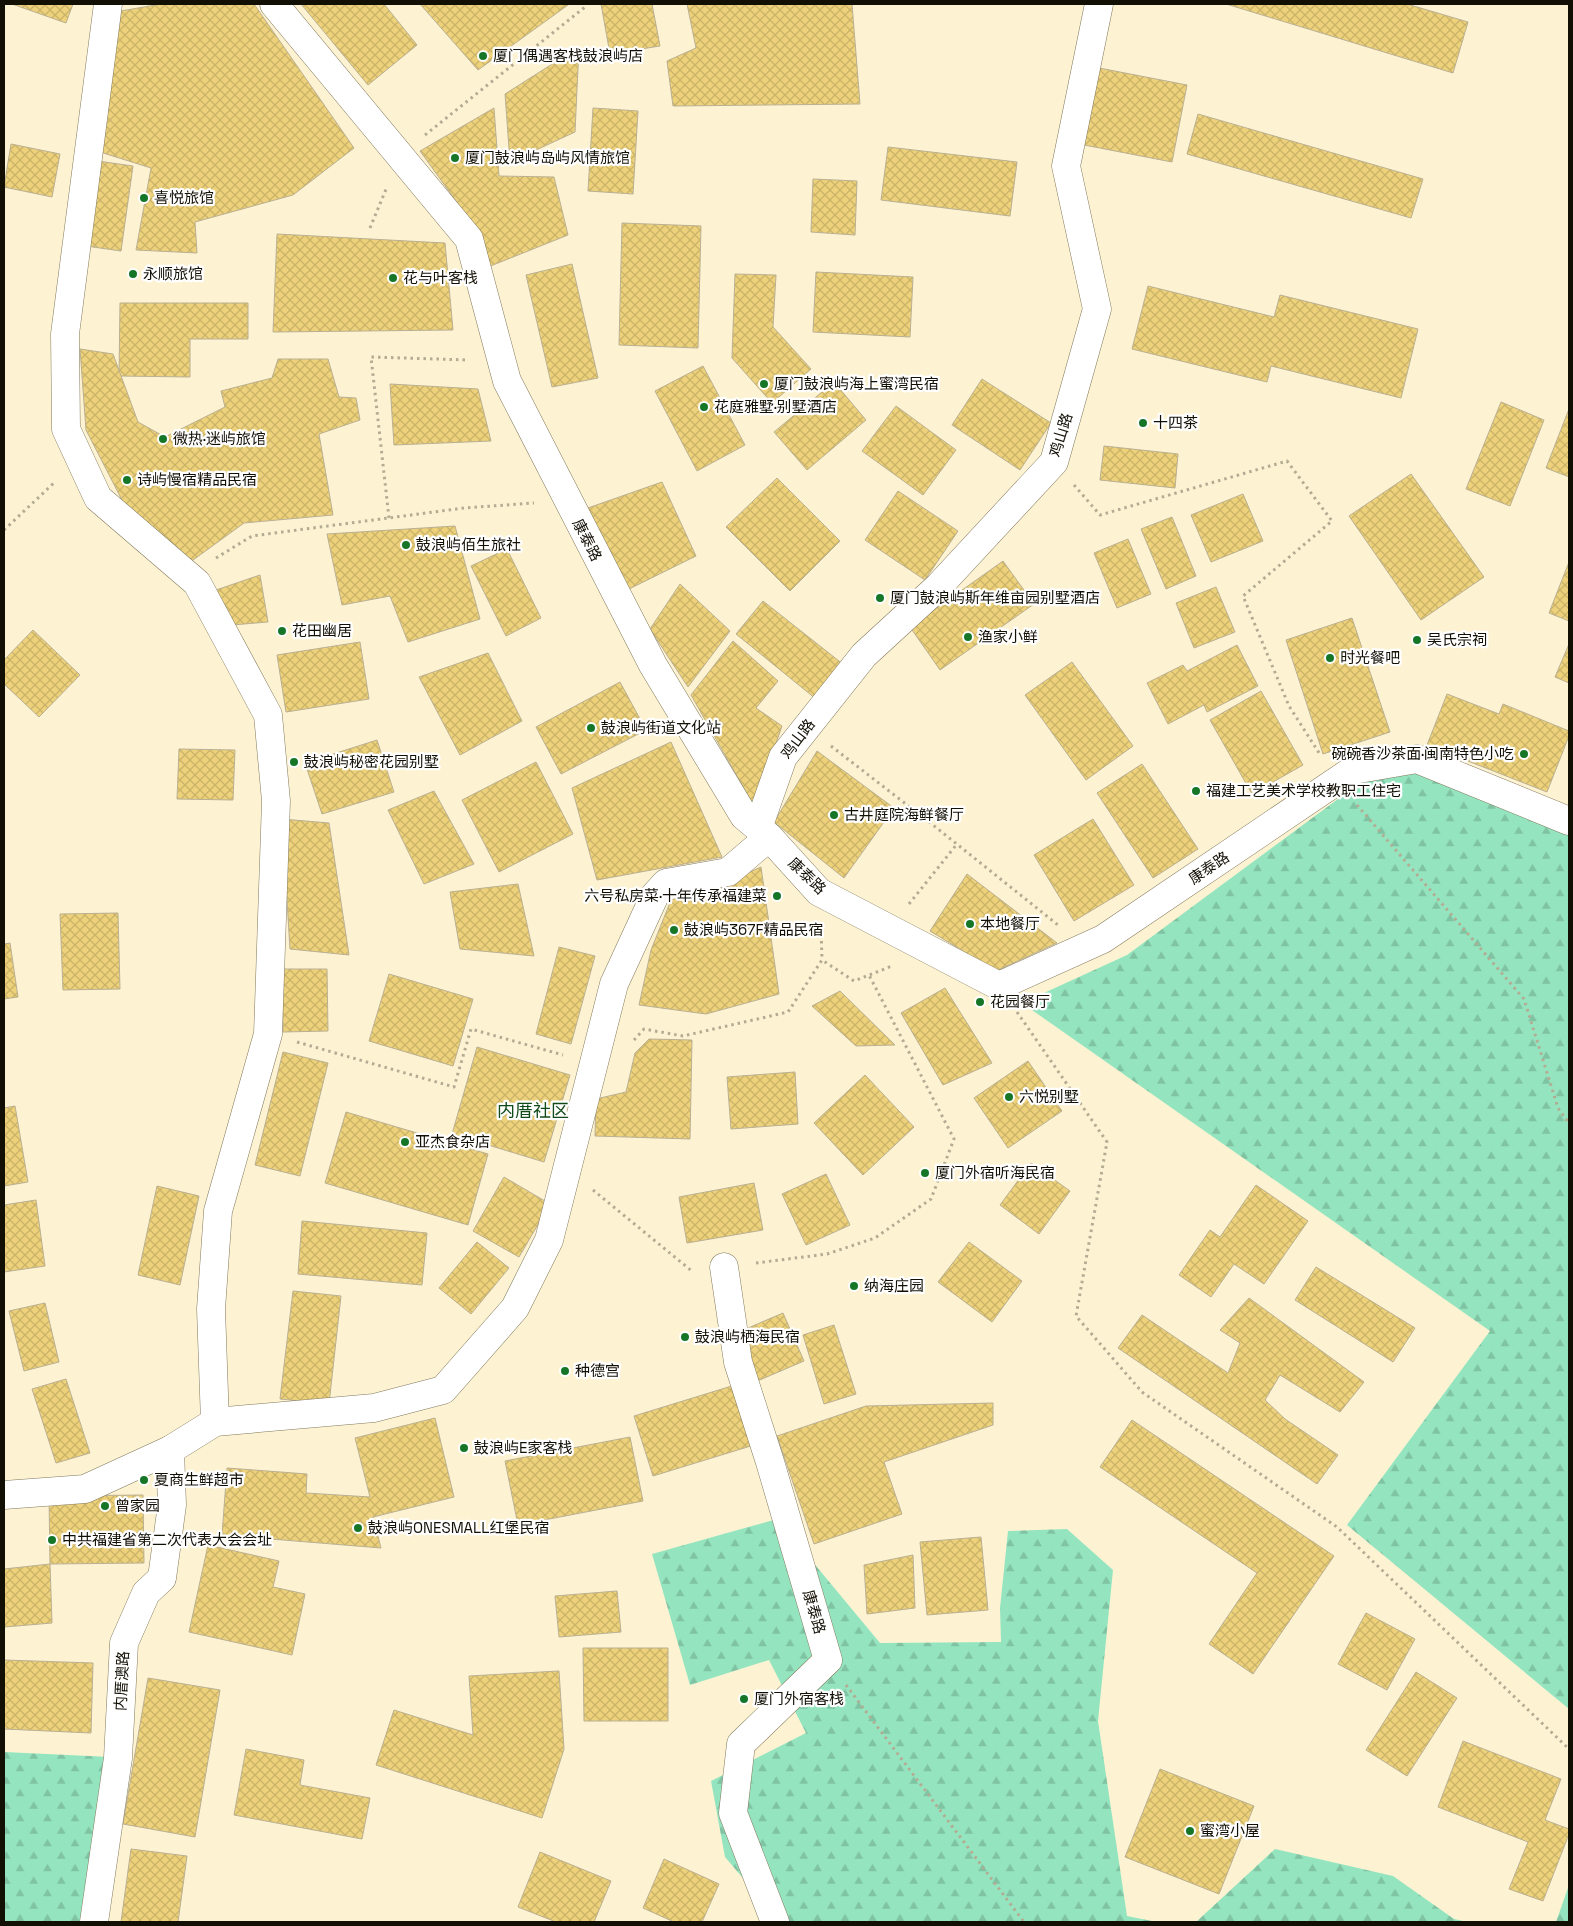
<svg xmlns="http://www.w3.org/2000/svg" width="1573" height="1926" font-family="'Space Grotesk','Noto Sans SC',sans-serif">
<defs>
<pattern id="forest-firs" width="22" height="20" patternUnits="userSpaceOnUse" patternTransform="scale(1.25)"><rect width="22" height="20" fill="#94e5bf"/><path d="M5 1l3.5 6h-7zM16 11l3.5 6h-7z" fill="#7fc3a3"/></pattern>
<pattern id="building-cross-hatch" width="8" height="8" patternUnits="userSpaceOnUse" patternTransform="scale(1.25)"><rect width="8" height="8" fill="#edd27b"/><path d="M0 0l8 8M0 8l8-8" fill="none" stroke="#cab369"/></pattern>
</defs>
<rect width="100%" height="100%" fill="#fdf3d3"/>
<!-- forest -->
<g fill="url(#forest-firs)">
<polygon points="1425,771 1569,834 1569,1709 1347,1525 1490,1331 1022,1003 1127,955 1369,776"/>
<polygon points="777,1519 880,1643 1001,1642 1000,1608 1008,1531 1067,1529 1113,1570 1098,1721 1127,1916 1157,1922 780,1922 725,1857 711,1781 806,1733 769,1660 690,1685 652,1554"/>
<polygon points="4,1752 111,1757 92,1922 4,1922"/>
<polygon points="1275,1849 1393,1876 1454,1919 1468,1922 1196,1922"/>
<polygon points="1569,1885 1569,1922 1556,1922"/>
</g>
<!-- building -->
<g fill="url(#building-cross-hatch)" stroke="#bab092">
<polygon points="12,4 73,4 66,23"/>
<polygon points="161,4 254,4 354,148 293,195 195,222 197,253 136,250 151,168 100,152 115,12"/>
<polygon points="301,4 384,4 417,45 368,85"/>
<polygon points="420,4 568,4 568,5 478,70"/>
<polygon points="601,4 652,4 660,46 610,54"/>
<polygon points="687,4 852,4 860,104 673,106 667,61 696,48"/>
<polygon points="1226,4 1407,4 1468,22 1453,73"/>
<polygon points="579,47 575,132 510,162 505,94"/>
<polygon points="1094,67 1187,85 1172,162 1079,144"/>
<polygon points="494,108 499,176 554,177 568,235 488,267 469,219 420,151"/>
<polygon points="593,108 638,111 633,194 588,191"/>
<polygon points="1198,114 1423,179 1411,218 1187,154"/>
<polygon points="11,144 60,154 52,197 4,187"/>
<polygon points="888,147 1017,162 1010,216 881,200"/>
<polygon points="98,161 133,166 121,251 86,246"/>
<polygon points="813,179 857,181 855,235 811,232"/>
<polygon points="622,223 701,226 698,348 619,345"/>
<polygon points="277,234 445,243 453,330 273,332"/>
<polygon points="572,264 598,378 552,387 526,275"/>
<polygon points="816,272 913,277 910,337 813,332"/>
<polygon points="735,274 776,275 773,327 811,369 772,403 732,358"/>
<polygon points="1148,286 1274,317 1280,295 1418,329 1401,398 1271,366 1267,382 1132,349"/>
<polygon points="120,303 248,303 248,339 190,339 190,377 119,376"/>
<polygon points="80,349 113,354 138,422 165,437 225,407 221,391 272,378 278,359 328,359 339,397 356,398 360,420 319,434 333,515 244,523 189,563 124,504 86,430"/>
<polygon points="703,366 745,445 697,471 655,391"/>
<polygon points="982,379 1051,423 1020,470 952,425"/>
<polygon points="834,382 866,420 807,470 774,432"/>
<polygon points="390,384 478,389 491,441 394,445"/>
<polygon points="1501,402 1544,420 1510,506 1466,489"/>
<polygon points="896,406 956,450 923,495 862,451"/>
<polygon points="1569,409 1569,477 1546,468"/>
<polygon points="1104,446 1178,454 1175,488 1100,480"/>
<polygon points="1411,474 1484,577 1421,620 1349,516"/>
<polygon points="777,478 840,541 790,591 726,527"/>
<polygon points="662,482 696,556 627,590 585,509"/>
<polygon points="898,491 958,531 925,580 865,540"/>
<polygon points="1243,494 1263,541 1211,562 1191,515"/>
<polygon points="1172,517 1196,576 1166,589 1141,529"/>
<polygon points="455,526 480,619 408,642 390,596 342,605 327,534"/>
<polygon points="1128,539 1151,594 1117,608 1094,553"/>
<polygon points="507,549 541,618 506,636 471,566"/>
<polygon points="1003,561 1034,604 940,670 910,627"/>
<polygon points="1569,562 1569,621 1549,613"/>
<polygon points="260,575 268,622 232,625 213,591"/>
<polygon points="680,584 730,631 688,687 650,629"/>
<polygon points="1216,587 1235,632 1194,648 1176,603"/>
<polygon points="763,601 844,665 816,699 736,634"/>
<polygon points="1352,618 1390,732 1323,754 1286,640"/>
<polygon points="33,630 80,675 39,717 4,684 4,660"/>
<polygon points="733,641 778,681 756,708 782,726 754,806 691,695"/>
<polygon points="360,642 369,699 286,712 277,655"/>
<polygon points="1569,644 1569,683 1555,677"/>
<polygon points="1237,645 1258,686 1207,712 1204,705 1168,724 1147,683 1183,665 1187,671"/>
<polygon points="488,653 522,721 460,755 419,677"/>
<polygon points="1072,662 1133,746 1086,780 1025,695"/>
<polygon points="620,682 646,730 561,774 536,727"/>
<polygon points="1261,691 1303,765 1252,794 1210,720"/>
<polygon points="1447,694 1499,714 1503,704 1569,731 1569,736 1547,792 1427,745"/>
<polygon points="377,740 394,792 322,814 305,763"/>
<polygon points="671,742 722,857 597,880 572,788"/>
<polygon points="179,749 235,750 233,800 177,799"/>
<polygon points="817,751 894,808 844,878 774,822"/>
<polygon points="536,762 573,834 499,872 462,800"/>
<polygon points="1142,764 1198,849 1153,878 1097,793"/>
<polygon points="434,791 474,864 424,884 388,810"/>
<polygon points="282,819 329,823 349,955 290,949"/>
<polygon points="1093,819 1134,885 1074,921 1034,855"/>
<polygon points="761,867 779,994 706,1014 639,1005 651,950 671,900 714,888"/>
<polygon points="967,874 1057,943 996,971 930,931"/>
<polygon points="518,884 534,956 460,949 450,892"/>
<polygon points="118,913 120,989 63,990 60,914"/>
<polygon points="10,943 18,997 4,999 4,944"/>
<polygon points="559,947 595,956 571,1044 536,1034"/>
<polygon points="282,969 327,969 328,1031 283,1032"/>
<polygon points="389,974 473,999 453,1066 369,1041"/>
<polygon points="945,988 992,1063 943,1085 901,1013"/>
<polygon points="840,991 895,1045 856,1046 812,1006"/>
<polygon points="649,1039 692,1040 690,1139 595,1136 596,1099 626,1092 635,1053"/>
<polygon points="477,1047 570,1075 544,1162 452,1134"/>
<polygon points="283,1052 328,1063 300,1176 255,1165"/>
<polygon points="1028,1061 1062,1111 1008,1148 974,1098"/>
<polygon points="795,1072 798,1124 731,1129 727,1077"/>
<polygon points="865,1075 914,1127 863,1175 814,1123"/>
<polygon points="15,1106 28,1182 4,1186 4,1108"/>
<polygon points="346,1112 488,1154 468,1225 325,1183"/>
<polygon points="1031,1163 1070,1191 1039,1234 1000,1205"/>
<polygon points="826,1174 850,1225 806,1245 782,1194"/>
<polygon points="504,1177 550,1204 519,1257 473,1231"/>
<polygon points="754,1183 763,1230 687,1243 679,1197"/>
<polygon points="1256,1185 1308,1221 1264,1284 1234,1264 1211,1297 1179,1275 1210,1230 1220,1237"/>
<polygon points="157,1186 199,1196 180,1285 138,1275"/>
<polygon points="36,1200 45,1266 4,1272 4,1205"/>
<polygon points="302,1221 427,1233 422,1285 298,1274"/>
<polygon points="477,1242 509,1268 471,1314 439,1288"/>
<polygon points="969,1242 1022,1281 992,1322 938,1282"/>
<polygon points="1316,1267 1415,1328 1393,1362 1295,1300"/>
<polygon points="293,1291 341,1296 329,1404 280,1399"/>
<polygon points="1249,1298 1364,1382 1340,1412 1280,1375 1265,1400 1285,1419 1338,1455 1317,1484 1118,1348 1142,1315 1228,1373 1240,1343 1220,1330"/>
<polygon points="45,1303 59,1362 24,1371 9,1311"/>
<polygon points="783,1313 804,1361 748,1385 727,1337"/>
<polygon points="834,1325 856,1394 824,1404 803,1335"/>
<polygon points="66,1379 90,1453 56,1463 32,1389"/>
<polygon points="735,1385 754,1445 653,1476 634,1416"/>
<polygon points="993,1403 993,1425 884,1462 902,1514 814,1544 777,1436 866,1406"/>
<polygon points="435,1418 454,1497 373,1517 381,1548 222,1535 227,1468 307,1474 306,1493 370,1497 355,1438"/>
<polygon points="1132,1420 1334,1556 1253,1674 1209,1644 1257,1573 1100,1467"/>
<polygon points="630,1437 643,1501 518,1525 505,1461"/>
<polygon points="143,1495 144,1563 50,1564 49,1496"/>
<polygon points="981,1537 988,1610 927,1615 920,1542"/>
<polygon points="208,1545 279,1561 273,1587 305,1594 292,1655 189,1632"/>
<polygon points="913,1555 915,1608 867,1614 864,1565"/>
<polygon points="50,1564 52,1623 4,1627 4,1569"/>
<polygon points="617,1591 621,1632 559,1637 555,1596"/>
<polygon points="1366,1613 1415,1639 1387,1690 1338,1664"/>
<polygon points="583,1648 668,1648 668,1721 584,1721"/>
<polygon points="4,1660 93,1663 91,1733 4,1729"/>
<polygon points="559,1671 564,1749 542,1818 376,1765 394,1710 473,1735 469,1676"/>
<polygon points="1416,1672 1457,1698 1407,1776 1366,1750"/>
<polygon points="148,1678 220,1690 195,1837 123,1824"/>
<polygon points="1463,1741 1561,1779 1545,1820 1569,1829 1569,1834 1543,1901 1509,1889 1528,1842 1438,1807"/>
<polygon points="246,1749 304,1760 300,1785 370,1798 362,1839 234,1815"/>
<polygon points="1160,1769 1254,1806 1219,1894 1125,1857"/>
<polygon points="131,1849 187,1856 178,1922 121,1922"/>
<polygon points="540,1852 611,1881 594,1922 556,1922 518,1907"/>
<polygon points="664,1859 719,1884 702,1922 674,1922 643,1908"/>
</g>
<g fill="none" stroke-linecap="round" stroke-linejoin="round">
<!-- street casing -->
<g stroke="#82795c" stroke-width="29">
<g id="street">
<polyline points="108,4 65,334 66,429 98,498 197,583 268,715 276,801 268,1034 218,1211 211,1309 215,1422"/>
<polyline points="274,4 469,239 507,381 653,665 744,816 769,837 819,892 999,986 1103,939 1353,770 1417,759 1569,821"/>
<polyline points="758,828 783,757 864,655 938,587 1054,462 1097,309 1066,166 1099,4"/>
<polyline points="724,1267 738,1362 770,1462 828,1660 741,1744 733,1813 775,1922"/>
<polyline points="4,1495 85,1489 170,1450 215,1422 374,1408 443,1390 515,1308 549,1240 614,984 655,895 666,883 728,872 769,837"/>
<polyline points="94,1922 118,1758 124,1643 146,1593 162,1578 172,1505 170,1450"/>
</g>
</g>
<!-- path -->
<g stroke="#b3ab92" stroke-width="3" stroke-dasharray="2.5 4" stroke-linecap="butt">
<polyline points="425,135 585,7 583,4"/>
<polyline points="370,228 387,187"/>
<polyline points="1074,485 1100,515 1287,461 1332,521 1243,596 1289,706 1321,756"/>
<polyline points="389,518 371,357 469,360"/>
<polyline points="4,530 56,481"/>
<polyline points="216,558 252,536 464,508 534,503"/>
<polyline points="831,746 933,825 1058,925"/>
<polyline points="1357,805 1524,999 1558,1108 1569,1123"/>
<polyline points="909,904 957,844"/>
<polyline points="821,928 822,960"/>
<polyline points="1017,1012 1107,1142 1076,1316 1142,1392 1337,1527 1569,1749"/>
<polyline points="634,1040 644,1029 683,1036 788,1012 822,960 854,981 892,966"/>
<polyline points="297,1042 454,1087 471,1029 563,1055"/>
<polyline points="593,1190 693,1272"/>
<polyline points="756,1263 827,1254 875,1238 931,1199 954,1139 869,975"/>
<polyline points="846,1685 1024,1922"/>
</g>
<!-- street -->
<use href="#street" stroke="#fff" stroke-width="28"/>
</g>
<!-- markers -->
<g fill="#167627" stroke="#fff" stroke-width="2">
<circle cx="483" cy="56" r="5"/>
<circle cx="455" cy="158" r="5"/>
<circle cx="144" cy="198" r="5"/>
<circle cx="133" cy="274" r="5"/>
<circle cx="393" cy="278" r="5"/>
<circle cx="764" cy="384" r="5"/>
<circle cx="704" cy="407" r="5"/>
<circle cx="1143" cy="423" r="5"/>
<circle cx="163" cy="439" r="5"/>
<circle cx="127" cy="480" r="5"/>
<circle cx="406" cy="545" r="5"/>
<circle cx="880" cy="598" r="5"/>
<circle cx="282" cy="631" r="5"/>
<circle cx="968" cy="637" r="5"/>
<circle cx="1417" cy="640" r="5"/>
<circle cx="1330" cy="658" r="5"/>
<circle cx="591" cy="728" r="5"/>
<circle cx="1524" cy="754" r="5"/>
<circle cx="294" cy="762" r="5"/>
<circle cx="1196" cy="791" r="5"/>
<circle cx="834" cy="815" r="5"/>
<circle cx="777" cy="896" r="5"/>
<circle cx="970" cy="924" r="5"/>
<circle cx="674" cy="930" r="5"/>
<circle cx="980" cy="1002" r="5"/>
<circle cx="1009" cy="1097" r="5"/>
<circle cx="405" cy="1142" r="5"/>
<circle cx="925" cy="1173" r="5"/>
<circle cx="854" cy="1286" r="5"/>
<circle cx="685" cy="1337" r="5"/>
<circle cx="565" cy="1371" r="5"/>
<circle cx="464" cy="1448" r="5"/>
<circle cx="144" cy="1480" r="5"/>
<circle cx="105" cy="1506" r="5"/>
<circle cx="358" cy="1528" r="5"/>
<circle cx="52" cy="1540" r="5"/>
<circle cx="744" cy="1699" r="5"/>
<circle cx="1190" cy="1831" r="5"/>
</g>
<g text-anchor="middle" stroke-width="4.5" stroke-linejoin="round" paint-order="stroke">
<!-- poi labels -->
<g font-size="15" fill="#120f05" stroke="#fff" text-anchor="start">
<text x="493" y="61">厦门偶遇客栈鼓浪屿店</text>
<text x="465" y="163">厦门鼓浪屿岛屿风情旅馆</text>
<text x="154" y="203">喜悦旅馆</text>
<text x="143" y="279">永顺旅馆</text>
<text x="403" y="283">花与叶客栈</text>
<text x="774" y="389">厦门鼓浪屿海上蜜湾民宿</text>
<text x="714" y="412">花庭雅墅·别墅酒店</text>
<text x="1153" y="428">十四茶</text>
<text x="173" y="444">微热·迷屿旅馆</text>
<text x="137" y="485">诗屿慢宿精品民宿</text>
<text x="416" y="550">鼓浪屿佰生旅社</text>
<text x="890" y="603">厦门鼓浪屿斯年维亩园别墅酒店</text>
<text x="292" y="636">花田幽居</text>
<text x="978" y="642">渔家小鲜</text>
<text x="1427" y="645">吴氏宗祠</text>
<text x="1340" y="663">时光餐吧</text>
<text x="601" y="733">鼓浪屿街道文化站</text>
<text x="1514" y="759" text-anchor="end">碗碗香沙茶面·闽南特色小吃</text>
<text x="304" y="767">鼓浪屿秘密花园别墅</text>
<text x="1206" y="796">福建工艺美术学校教职工住宅</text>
<text x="844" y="820">古井庭院海鲜餐厅</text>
<text x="767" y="901" text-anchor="end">六号私房菜·十年传承福建菜</text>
<text x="980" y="929">本地餐厅</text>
<text x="684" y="935">鼓浪屿367F精品民宿</text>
<text x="990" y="1007">花园餐厅</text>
<text x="1019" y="1102">六悦别墅</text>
<text x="415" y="1147">亚杰食杂店</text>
<text x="935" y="1178">厦门外宿听海民宿</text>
<text x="864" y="1291">纳海庄园</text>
<text x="695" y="1342">鼓浪屿栖海民宿</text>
<text x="575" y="1376">种德宫</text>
<text x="474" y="1453">鼓浪屿E家客栈</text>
<text x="154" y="1485">夏商生鲜超市</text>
<text x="115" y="1511">曾家园</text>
<text x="368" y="1533">鼓浪屿ONESMALL红堡民宿</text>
<text x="62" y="1545">中共福建省第二次代表大会会址</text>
<text x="754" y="1704">厦门外宿客栈</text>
<text x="1200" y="1836">蜜湾小屋</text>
</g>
<!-- street labels -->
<g font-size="15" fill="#120f05" stroke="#fff">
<text transform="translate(1061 435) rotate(-73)" y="5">鸡山路</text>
<text transform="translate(587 540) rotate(63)" y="5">康泰路</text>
<text transform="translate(798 739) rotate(-53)" y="5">鸡山路</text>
<text transform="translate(1209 868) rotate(-34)" y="5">康泰路</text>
<text transform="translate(807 876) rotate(44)" y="5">康泰路</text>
<text transform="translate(814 1612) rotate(74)" y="5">康泰路</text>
<text transform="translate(122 1681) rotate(-87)" y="5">内厝澳路</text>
</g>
<!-- quarter labels -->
<g font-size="18" fill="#104b19" stroke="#fff">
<text x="533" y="1117">内厝社区</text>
</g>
</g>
<!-- border -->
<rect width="1573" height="1926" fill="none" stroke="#120f05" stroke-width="10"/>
</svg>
